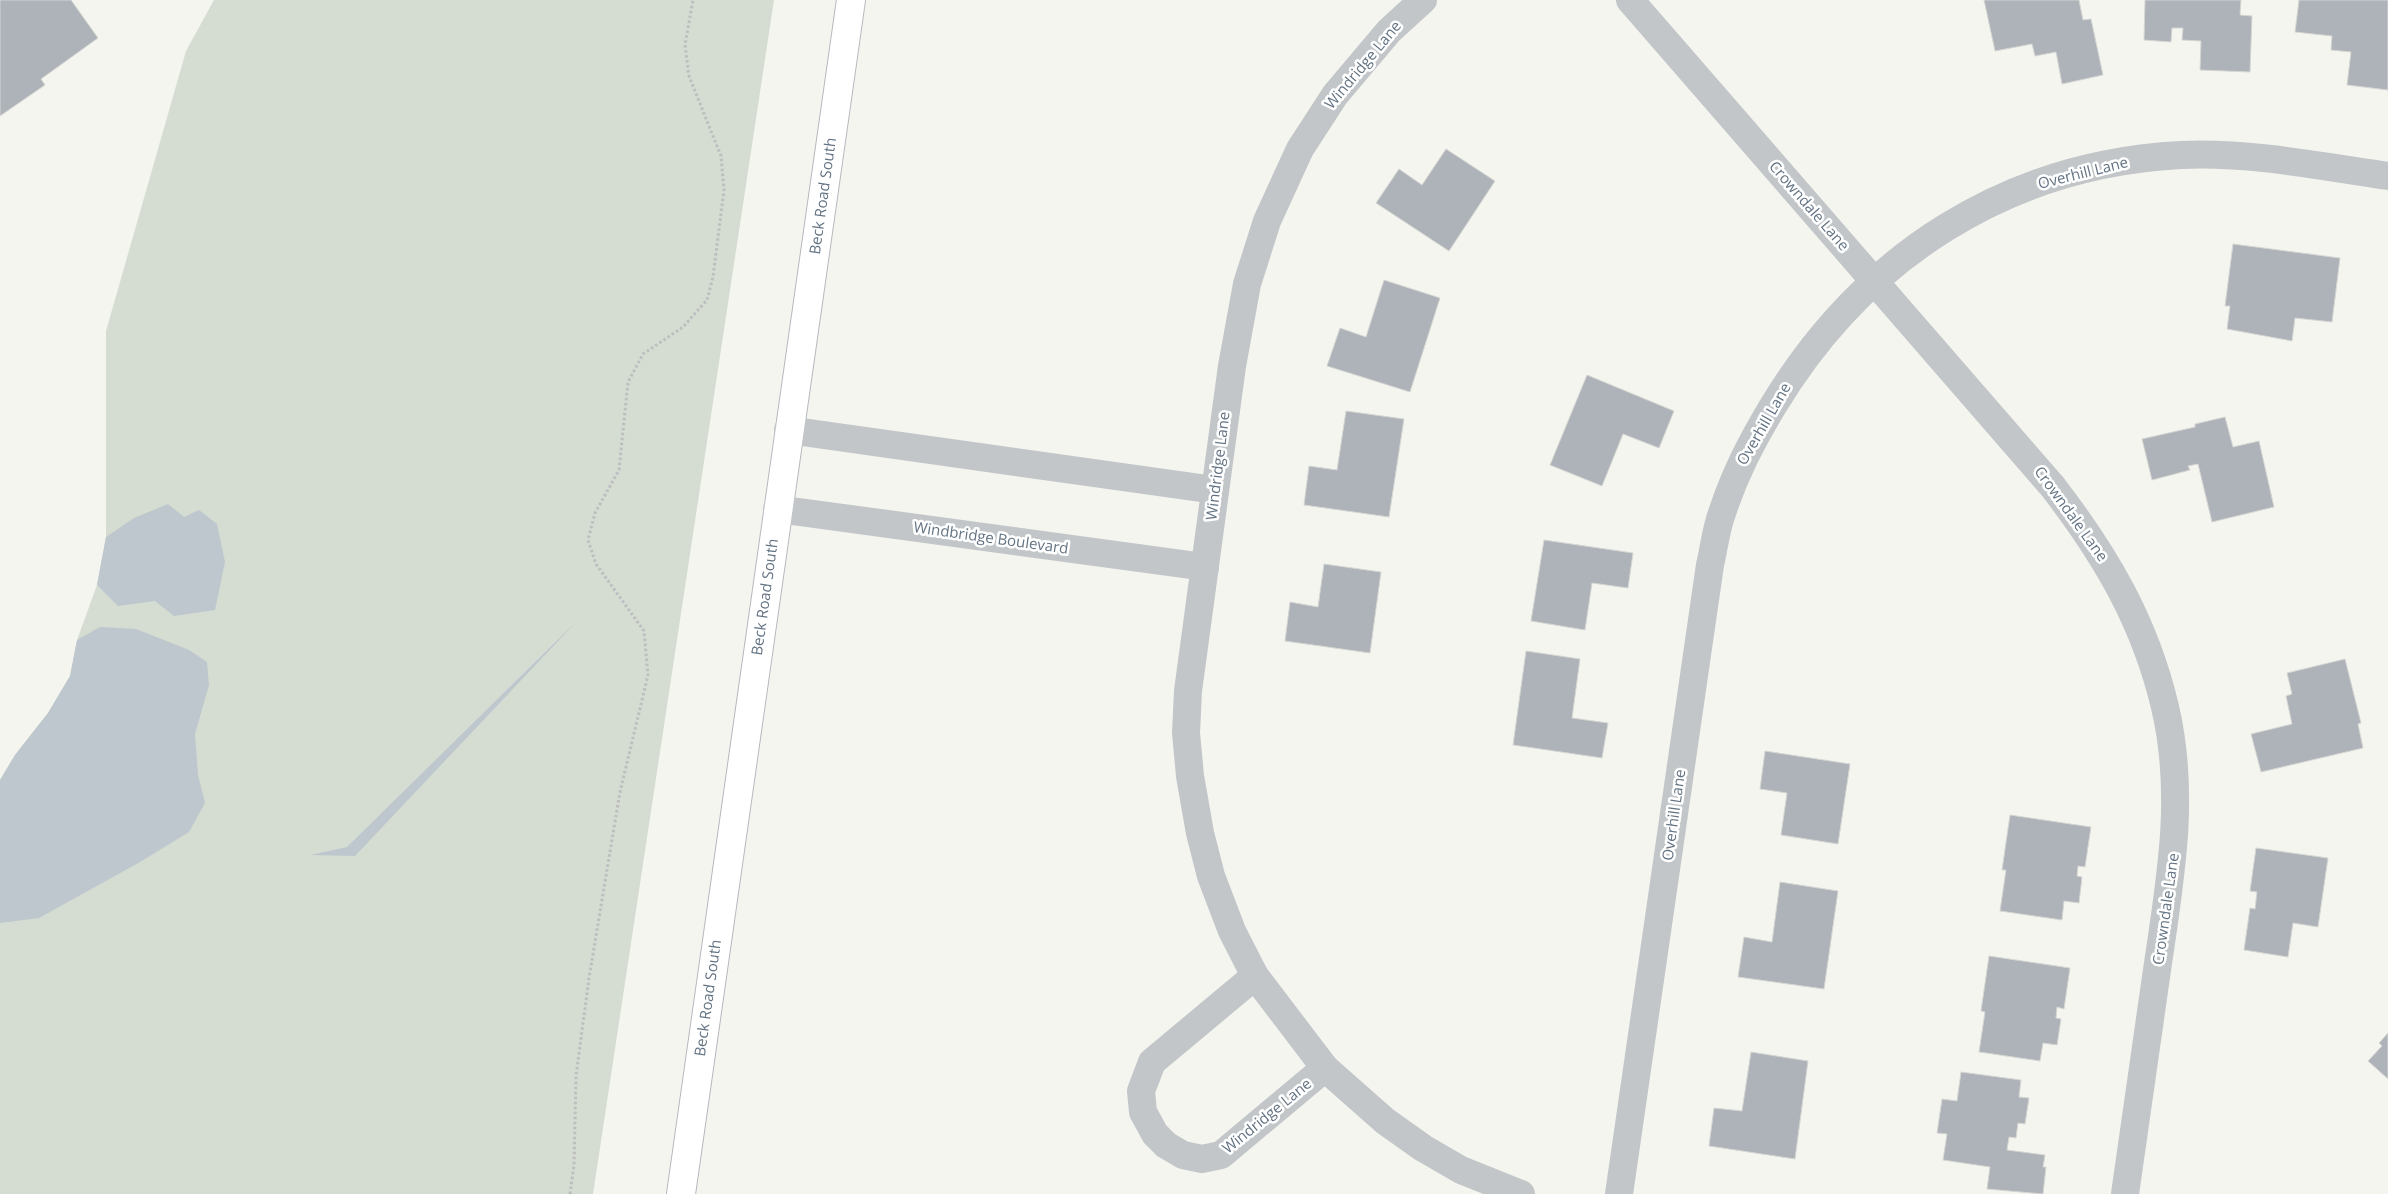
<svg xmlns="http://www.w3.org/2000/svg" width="2388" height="1194" font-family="'Open Sans',sans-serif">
<rect width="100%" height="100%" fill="#f5f5f0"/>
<!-- green -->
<polygon fill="#d5dcd2" points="214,0 774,0 593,1194 0,1194 0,780 15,755 48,713 70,676 77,640 97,585 106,537 106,331 186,51"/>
<!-- water -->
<g fill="#bdc7cd">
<polygon points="168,504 184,517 199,510 217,524 225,562 215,610 174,616 155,601 118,606 97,585 106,537 134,518"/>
<polygon points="577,621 355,856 311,855 347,847"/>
<polygon points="100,627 136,629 189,650 207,662 209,685 195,734 198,775 205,803 189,832 140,862 39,918 0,923 0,780 15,755 48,713 70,676 77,640"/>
</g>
<!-- building -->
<g fill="#adb3b9" stroke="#d6d6d3">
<polygon points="0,0 71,0 98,38 41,79 45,85 0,116"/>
<polygon points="1984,0 2079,0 2083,20 2091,19 2103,75 2062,84 2056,52 2035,56 2032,44 1995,51"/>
<polygon points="2145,0 2241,0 2240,15 2252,16 2250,72 2200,70 2201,41 2182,40 2183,28 2172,28 2171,42 2144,40"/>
<polygon points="2299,0 2388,0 2388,90 2347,85 2351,52 2331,50 2332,36 2295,32"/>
<polygon points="1446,149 1495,181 1449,251 1376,203 1399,169 1422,185"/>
<polygon points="2233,244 2340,258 2332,322 2295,318 2292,341 2227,329 2230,306 2225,306"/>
<polygon points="1384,280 1440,298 1410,392 1327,366 1340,328 1366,337"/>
<polygon points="1587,375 1674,411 1659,448 1623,434 1602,486 1550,465"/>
<polygon points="1346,411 1404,419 1389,517 1304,505 1309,466 1337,470"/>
<polygon points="2225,417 2233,447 2259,441 2274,507 2212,522 2198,464 2188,466 2190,470 2152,480 2142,439 2195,427 2195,424"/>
<polygon points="1544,540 1633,553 1628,588 1592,583 1585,630 1531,621"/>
<polygon points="1324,564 1381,572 1370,653 1285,641 1290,602 1318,607"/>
<polygon points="1526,651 1580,659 1572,718 1608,723 1602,758 1513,745"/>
<polygon points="2345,659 2361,723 2358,724 2363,748 2261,772 2251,734 2292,724 2286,696 2292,694 2287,673"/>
<polygon points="1765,751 1850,764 1838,844 1781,835 1787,793 1760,789"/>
<polygon points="2010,815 2091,827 2085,867 2078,866 2077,876 2082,877 2079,903 2064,901 2062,920 2000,911 2006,870 2002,870"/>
<polygon points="2256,848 2328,858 2318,927 2293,923 2288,957 2244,950 2250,908 2255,909 2257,892 2250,891"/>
<polygon points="1780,882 1838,891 1824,989 1738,977 1744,937 1772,942"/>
<polygon points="1989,956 2070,968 2064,1009 2057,1007 2056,1018 2061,1019 2057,1045 2043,1043 2040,1061 1979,1052 1985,1012 1981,1011"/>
<polygon points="2388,1033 2388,1079 2368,1061 2382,1046 2379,1043"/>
<polygon points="1751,1052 1808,1061 1795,1159 1709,1146 1714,1108 1742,1111"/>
<polygon points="1961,1072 2021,1080 2019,1097 2029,1098 2025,1124 2018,1123 2016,1138 2009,1137 2007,1150 2045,1155 2043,1167 2046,1167 2043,1194 1987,1189 1990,1167 1943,1160 1947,1134 1937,1133 1942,1099 1957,1101"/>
</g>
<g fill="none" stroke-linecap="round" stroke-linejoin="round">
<!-- secondary casing -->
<g stroke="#b4b9be" stroke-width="30">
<polyline id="secondary" points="681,1194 851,0"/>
</g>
<!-- path -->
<polyline stroke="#bcbec0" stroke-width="3" stroke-dasharray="2.5 2.5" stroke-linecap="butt" points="570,1194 574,1165 576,1076 589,978 620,792 648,675 644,631 596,564 588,540 595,513 619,470 628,382 643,354 683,327 707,300 713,277 724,190 721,156 689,76 685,45 693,0"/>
<!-- street -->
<g stroke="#c2c6c9" stroke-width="28">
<polyline points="1423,0 1389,31 1335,95 1300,149 1267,221 1247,284 1232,366 1188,691 1186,733 1190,776 1200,833 1211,876 1232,931 1255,976 1325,1068 1385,1121 1423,1148 1461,1170 1521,1194"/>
<path d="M1630,0L2053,487C2106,556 2145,622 2165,707C2186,796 2170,881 2157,970C2147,1044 2136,1119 2125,1194"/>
<polyline points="788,430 1215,490"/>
<polyline points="777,509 1205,567"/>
<polyline points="1255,976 1152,1062 1141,1091 1143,1112 1155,1134 1166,1145 1183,1155 1202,1159 1221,1155 1325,1068"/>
<path d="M1619,1194L1710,565C1714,548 1716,529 1722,513C1735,473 1752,441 1773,406C1863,257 2006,164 2181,155C2250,152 2320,166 2388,176"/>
</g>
<!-- secondary -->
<use href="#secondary" stroke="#fff" stroke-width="28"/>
</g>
<g text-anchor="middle" stroke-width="5" stroke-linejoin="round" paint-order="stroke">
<!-- street labels -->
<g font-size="15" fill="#637383" stroke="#fff">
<text transform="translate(1363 65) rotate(-50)" y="5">Windridge Lane</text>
<text transform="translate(2083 173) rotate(-14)" y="5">Overhill Lane</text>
<text transform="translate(823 196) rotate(-82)" y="5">Beck Road South</text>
<text transform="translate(1809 206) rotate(49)" y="5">Crowndale Lane</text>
<text transform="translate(1764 424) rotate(-60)" y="5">Overhill Lane</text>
<text transform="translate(1218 466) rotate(-83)" y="5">Windridge Lane</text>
<text transform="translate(2071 514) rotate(54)" y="5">Crowndale Lane</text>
<text transform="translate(991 538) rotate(8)" y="5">Windbridge Boulevard</text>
<text transform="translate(765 597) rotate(-82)" y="5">Beck Road South</text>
<text transform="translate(1674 815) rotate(-82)" y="5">Overhill Lane</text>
<text transform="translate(2166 909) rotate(-82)" y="5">Crowndale Lane</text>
<text transform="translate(708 998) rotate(-82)" y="5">Beck Road South</text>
<text transform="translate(1267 1116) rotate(-39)" y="5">Windridge Lane</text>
</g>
</g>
</svg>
